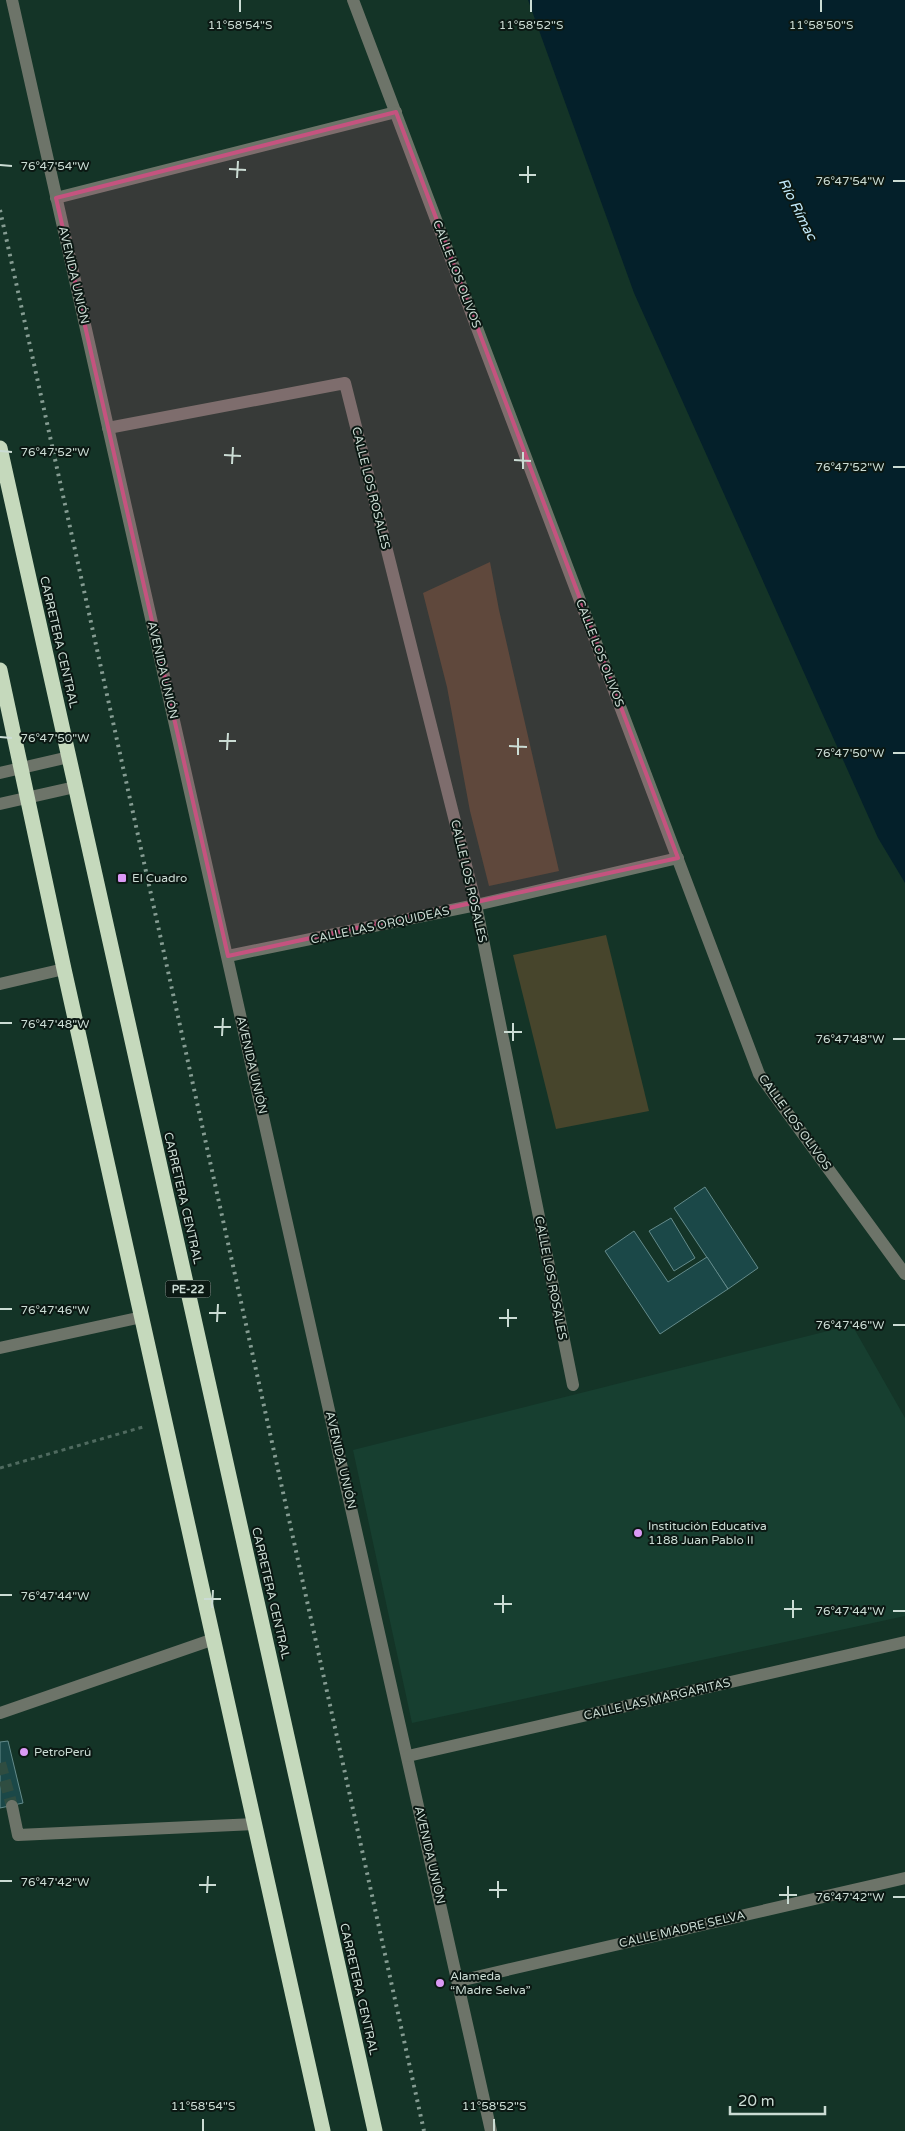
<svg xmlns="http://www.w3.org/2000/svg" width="905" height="2131" font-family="'Varela Round',sans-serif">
<rect width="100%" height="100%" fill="#143427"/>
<!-- built -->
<polygon fill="#173f30" points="852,1325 905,1418 905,1616 412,1723 353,1450"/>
<!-- green -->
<g fill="#47452c">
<polygon points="490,562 499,610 559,871 489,886 470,811 447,687 423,593"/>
<polygon points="606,935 649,1111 556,1129 513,955"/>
</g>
<!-- water -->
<polygon fill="#04202a" points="528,0 905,0 905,883 878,838 634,293"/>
<!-- building -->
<g fill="#1b4848" stroke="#648b8b">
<polygon points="705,1187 758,1268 728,1289 674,1208"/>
<polygon points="671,1218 695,1258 674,1271 649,1231"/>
<polygon points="634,1231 668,1282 707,1257 728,1289 660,1334 605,1251"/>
<polygon points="8,1741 23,1803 0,1808 0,1742"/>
</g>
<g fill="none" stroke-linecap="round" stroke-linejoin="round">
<!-- minor-tunnel -->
<polyline stroke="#2f4d41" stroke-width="12" stroke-dasharray="12 6" stroke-linecap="butt" points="0,1763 12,1806"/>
<!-- path -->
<polyline stroke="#4f6a5f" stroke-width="3" stroke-dasharray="4 4" stroke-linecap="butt" points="0,1468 143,1427"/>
<!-- minor -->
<g stroke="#6d7469" stroke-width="12">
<polyline points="12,0 491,2131"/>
<polyline points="353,0 759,1074 905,1274"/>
<polyline points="56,198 396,112"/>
<polyline points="108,428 345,383 476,905 573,1385"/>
<polyline points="0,773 69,757"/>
<polyline points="0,804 75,787"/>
<polyline points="228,956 476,905 678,858"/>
<polyline points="0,984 64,969"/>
<polyline points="0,1348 142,1317"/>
<polyline points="0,1713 214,1639"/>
<polyline points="408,1756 905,1642"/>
<polyline points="12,1806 18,1835 255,1824"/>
<polyline points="459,1981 905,1878"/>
</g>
<!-- highway -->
<g stroke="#c5d9bc" stroke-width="15">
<polyline points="0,448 375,2131"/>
<polyline points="0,670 64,969 323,2131"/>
</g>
<!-- rail -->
<polyline stroke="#859c92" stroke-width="4" stroke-dasharray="2.5 5" stroke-linecap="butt" points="0,210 424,2131"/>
</g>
<!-- marked area -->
<path fill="#c5537f" fill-opacity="0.2" stroke="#c5537f" stroke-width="4" stroke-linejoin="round" d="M396,112L678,858L228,956L56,198Z"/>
<!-- ticks -->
<path fill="none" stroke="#cbdcd4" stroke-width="2" d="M240,12V0M531,12V0M821,12V0M0,165L12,166M229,169L246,170M519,175H536M237,178L238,161M893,181H905M528,183V166M0,451L12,452M224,455L241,456M514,460L531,461M232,464L233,447M893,467H905M523,469V452M0,737L12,738M219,741H236M509,746L527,747M227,750L228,733M893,753H905M518,755V738M0,1023H12M214,1027H231M504,1032H522M222,1036L223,1018M893,1039H905M513,1041V1023M0,1309H12M209,1313H226M499,1318H517M217,1322L218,1304M893,1325H905M508,1327V1309M0,1595H12M204,1599H221M494,1604H512M212,1608L213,1590M784,1609H802M893,1611H905M503,1613V1595M793,1618V1600M0,1881H12M199,1885H216M489,1890H507M207,1893L208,1876M779,1895H797M893,1897H905M498,1898V1881M788,1904V1886M203,2131V2119M494,2131V2119"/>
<!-- markers -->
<g fill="#db99f5" stroke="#0b1813" stroke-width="2">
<rect x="117" y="873" width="10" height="10" rx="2.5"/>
<circle cx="638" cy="1533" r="5"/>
<circle cx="24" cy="1752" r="5"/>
<circle cx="440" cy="1983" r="5"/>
</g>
<g text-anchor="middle" stroke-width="4" stroke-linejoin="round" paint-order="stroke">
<!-- shield labels -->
<rect fill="#0b1813" stroke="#91a19a" stroke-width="1" x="165.5" y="1280.5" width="45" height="17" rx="4"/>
<g font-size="11" font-weight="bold" fill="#cbdcd4">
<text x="188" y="1293">PE-22</text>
</g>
<!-- street labels -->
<g font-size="12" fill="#cbdcd4" stroke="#0b1813">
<text transform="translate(457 274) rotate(69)" y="4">CALLE LOS OLIVOS</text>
<text transform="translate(74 275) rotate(77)" y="4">AVENIDA UNIÓN</text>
<text transform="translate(371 488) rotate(76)" y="4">CALLE LOS ROSALES</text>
<text transform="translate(59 642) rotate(77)" y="4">CARRETERA CENTRAL</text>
<text transform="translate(600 653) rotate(69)" y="4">CALLE LOS OLIVOS</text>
<text transform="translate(163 670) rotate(77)" y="4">AVENIDA UNIÓN</text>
<text transform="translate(469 881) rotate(77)" y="4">CALLE LOS ROSALES</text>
<text transform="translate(380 925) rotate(-12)" y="4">CALLE LAS ORQUIDEAS</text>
<text transform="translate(252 1065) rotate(77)" y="4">AVENIDA UNIÓN</text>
<text transform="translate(795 1122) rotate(54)" y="4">CALLE LOS OLIVOS</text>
<text transform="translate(183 1198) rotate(77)" y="4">CARRETERA CENTRAL</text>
<text transform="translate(551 1278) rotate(79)" y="4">CALLE LOS ROSALES</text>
<text transform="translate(341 1460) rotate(77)" y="4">AVENIDA UNIÓN</text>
<text transform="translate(271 1593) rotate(77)" y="4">CARRETERA CENTRAL</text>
<text transform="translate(657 1699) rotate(-13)" y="4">CALLE LAS MARGARITAS</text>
<text transform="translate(430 1855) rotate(77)" y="4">AVENIDA UNIÓN</text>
<text transform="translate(682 1929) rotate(-13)" y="4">CALLE MADRE SELVA</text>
<text transform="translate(359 1989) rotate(77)" y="4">CARRETERA CENTRAL</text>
</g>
<!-- poi labels -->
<g font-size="12" fill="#cbdcd4" stroke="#0b1813" text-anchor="start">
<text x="132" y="882">El Cuadro</text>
<text x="648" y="1530">Institución Educativa<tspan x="648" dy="14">1188 Juan Pablo II</tspan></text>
<text x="34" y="1756">PetroPerú</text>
<text x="450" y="1980">Alameda<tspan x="450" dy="14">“Madre Selva”</tspan></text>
</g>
<!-- water labels -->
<g font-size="14" font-style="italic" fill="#c3eafb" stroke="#0b1813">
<text transform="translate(798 209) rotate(63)" y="5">Río Rímac</text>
</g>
</g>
<g font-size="12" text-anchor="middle" fill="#cbdcd4" stroke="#0b1813" stroke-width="4" stroke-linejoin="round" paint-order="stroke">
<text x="240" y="29">11°58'54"S</text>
<text x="531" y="29">11°58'52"S</text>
<text x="821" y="29">11°58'50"S</text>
<text x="55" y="170">76°47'54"W</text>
<text x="850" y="185">76°47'54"W</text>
<text x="55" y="456">76°47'52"W</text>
<text x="850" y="471">76°47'52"W</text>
<text x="55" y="742">76°47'50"W</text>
<text x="850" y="757">76°47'50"W</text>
<text x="55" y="1028">76°47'48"W</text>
<text x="850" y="1043">76°47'48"W</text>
<text x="55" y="1314">76°47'46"W</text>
<text x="850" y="1329">76°47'46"W</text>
<text x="55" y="1600">76°47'44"W</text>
<text x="850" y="1615">76°47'44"W</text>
<text x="55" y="1886">76°47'42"W</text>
<text x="850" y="1901">76°47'42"W</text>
<text x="203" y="2110">11°58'54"S</text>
<text x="494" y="2110">11°58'52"S</text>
</g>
<!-- scale -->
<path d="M730 2106v8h95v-8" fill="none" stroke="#cbdcd4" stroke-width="2.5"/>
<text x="738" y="2106" font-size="15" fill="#cbdcd4" stroke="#0b1813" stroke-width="4" paint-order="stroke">20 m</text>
</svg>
